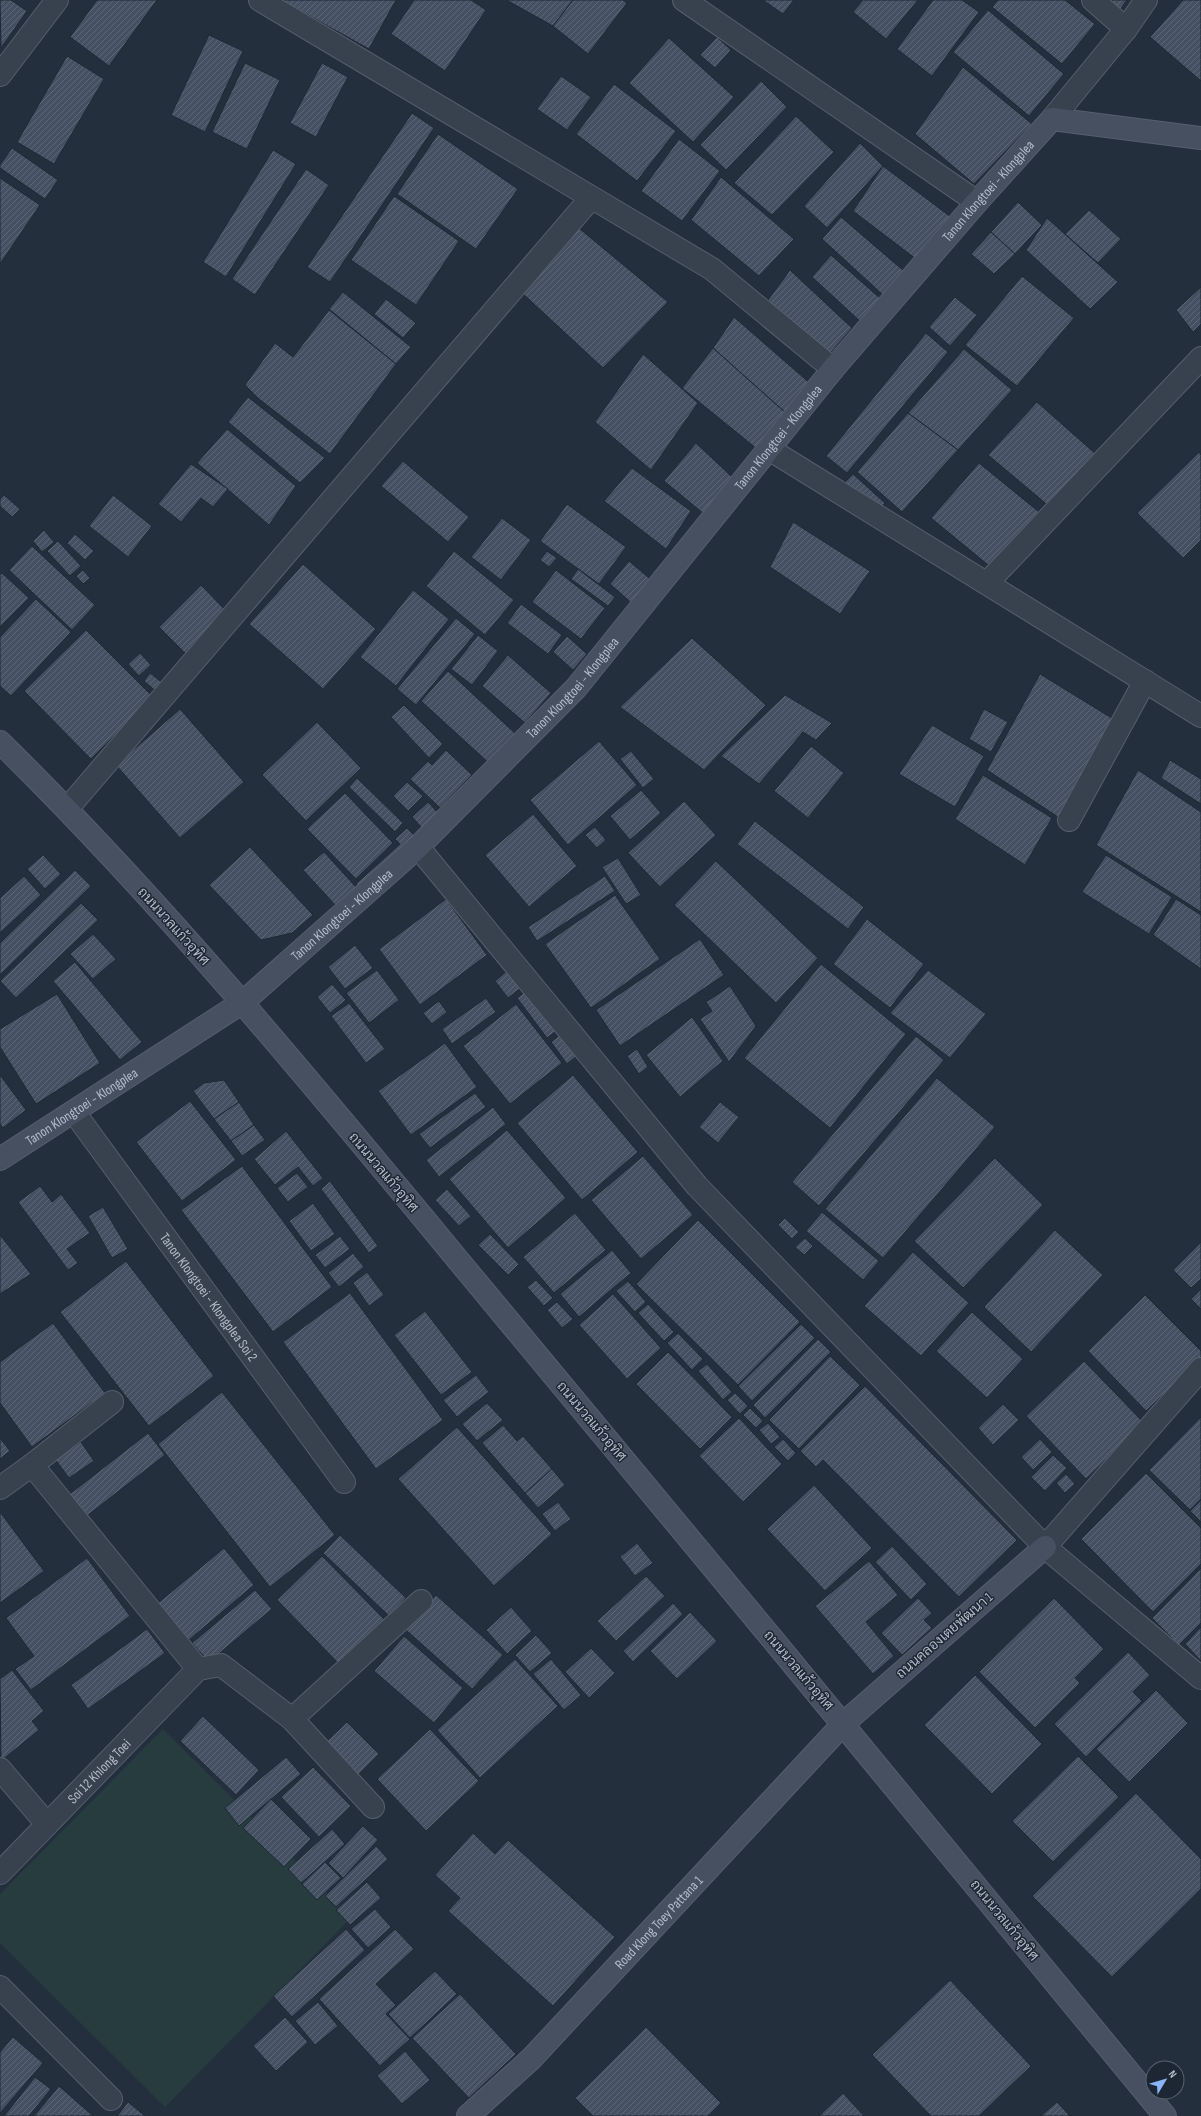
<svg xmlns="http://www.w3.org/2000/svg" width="1201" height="2116" font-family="'Sofia Sans Condensed',Sarabun,sans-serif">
<defs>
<pattern id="building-hatch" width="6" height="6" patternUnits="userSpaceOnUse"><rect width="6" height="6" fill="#455162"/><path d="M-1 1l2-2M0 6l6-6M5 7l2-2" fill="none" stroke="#5d6877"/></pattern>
</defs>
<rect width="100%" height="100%" fill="#242f3e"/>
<!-- green -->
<polygon fill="#263c3f" points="163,1729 352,1917 165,2107 0,1943 0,1894"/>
<!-- building -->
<g fill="url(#building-hatch)" stroke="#1f2835">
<polygon points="0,0 11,0 27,11 1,48"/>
<polygon points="97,0 157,0 109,66 70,37"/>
<polygon points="281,0 396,0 369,49"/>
<polygon points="414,0 471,0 486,10 445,71 391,34"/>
<polygon points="509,0 573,0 553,26 508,1"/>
<polygon points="573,0 623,0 627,3 588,54 553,26"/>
<polygon points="763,0 794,0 783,14"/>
<polygon points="863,0 918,0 886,39 853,12"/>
<polygon points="933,0 962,0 979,12 932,76 897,49"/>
<polygon points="998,0 1065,0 1095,24 1062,64 992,7"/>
<polygon points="1107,0 1127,0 1119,11"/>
<polygon points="1183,0 1201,0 1201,81 1150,37"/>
<polygon points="988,10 1064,74 1029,116 953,52"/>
<polygon points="209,35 243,51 205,132 171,115"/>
<polygon points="717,37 731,50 715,68 700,55"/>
<polygon points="669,38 734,97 693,142 629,83"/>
<polygon points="67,56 104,79 54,164 17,142"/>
<polygon points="245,63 280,80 247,149 212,132"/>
<polygon points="322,63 348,77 316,137 290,123"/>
<polygon points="963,67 1032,124 974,184 915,134"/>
<polygon points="561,76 591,97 567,130 537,109"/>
<polygon points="761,81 787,107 726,170 700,145"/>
<polygon points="614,84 676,131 637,181 576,134"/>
<polygon points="412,113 434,128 330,282 307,267"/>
<polygon points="796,116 834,152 772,215 734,183"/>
<polygon points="438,134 518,189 476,249 397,194"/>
<polygon points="679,139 720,171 682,221 641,191"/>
<polygon points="860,143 883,166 827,228 804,206"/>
<polygon points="12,148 58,180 45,199 0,168 0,165"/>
<polygon points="273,150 296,164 226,277 203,262"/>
<polygon points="883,166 951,217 916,259 853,211"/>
<polygon points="306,169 329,185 255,295 232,279"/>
<polygon points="721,177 794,239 759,276 691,220"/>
<polygon points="0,178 40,205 0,264"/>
<polygon points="394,196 459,241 416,305 351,260"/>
<polygon points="1018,202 1042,225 1015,254 991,232"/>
<polygon points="1089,210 1121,239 1098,263 1065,234"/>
<polygon points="841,217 904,271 883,295 822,239"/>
<polygon points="1047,218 1118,282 1090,309 1026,250"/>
<polygon points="574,224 668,302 603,368 520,291"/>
<polygon points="991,232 1015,254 994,274 971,254"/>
<polygon points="831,255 881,299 862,323 812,277"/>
<polygon points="790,270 852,328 826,358 768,300"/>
<polygon points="1022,276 1074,318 1017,386 965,345"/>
<polygon points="1201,287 1201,324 1193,332 1176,310"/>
<polygon points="343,292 411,347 396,364 329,309"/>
<polygon points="955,297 977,315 950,346 929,327"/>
<polygon points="386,299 416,323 403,338 374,314"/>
<polygon points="329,310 396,364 330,454 259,399 245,385 275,343 293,357"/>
<polygon points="734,317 812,385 788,415 713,348"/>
<polygon points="926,333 948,352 847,473 826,456"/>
<polygon points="713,348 788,415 757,449 682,388"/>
<polygon points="964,349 1012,390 958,450 908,413"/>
<polygon points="643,354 698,403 651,470 595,422"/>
<polygon points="248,397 325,458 300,483 228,422"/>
<polygon points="1037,402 1098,456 1050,507 988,455"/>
<polygon points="908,413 958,450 902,512 857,472"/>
<polygon points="227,429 296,486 269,525 197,463"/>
<polygon points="696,443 732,477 704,514 664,481"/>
<polygon points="1199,452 1201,455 1201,540 1183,558 1137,513"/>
<polygon points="403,461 469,517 448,542 381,486"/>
<polygon points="979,463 1044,516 993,569 931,518"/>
<polygon points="191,464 228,489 213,507 201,498 181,522 158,504"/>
<polygon points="632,468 691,511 666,549 604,501"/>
<polygon points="853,474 885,503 876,512 844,483"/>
<polygon points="4,495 20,509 12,517 0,506 0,499"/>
<polygon points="113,495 152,526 128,557 89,526"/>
<polygon points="567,504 626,547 599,584 540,541"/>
<polygon points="502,518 531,540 501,580 471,557"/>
<polygon points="793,522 870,571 840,614 770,567"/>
<polygon points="44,530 54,542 42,552 33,541"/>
<polygon points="75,534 94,551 85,560 67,543"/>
<polygon points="58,541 81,566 70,576 47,551"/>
<polygon points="32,546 95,605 72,630 9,570"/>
<polygon points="454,551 514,600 485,635 426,586"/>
<polygon points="547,551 557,558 549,567 540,560"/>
<polygon points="629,561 655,583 635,606 610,584"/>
<polygon points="303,564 376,629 323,689 249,624"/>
<polygon points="578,569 615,597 608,606 571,579"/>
<polygon points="83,570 90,578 83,584 76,576"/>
<polygon points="556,570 605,608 581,639 532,602"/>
<polygon points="2,573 29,598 0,627 0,575"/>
<polygon points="201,585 230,615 188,656 159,627"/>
<polygon points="413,590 449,619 396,686 360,657"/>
<polygon points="36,599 71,632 11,696 0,686 0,637"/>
<polygon points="521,604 562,635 548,654 507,623"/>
<polygon points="456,618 475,634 416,705 397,689"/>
<polygon points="86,630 153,697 91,759 24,691"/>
<polygon points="478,635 498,651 472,685 451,669"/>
<polygon points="567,636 587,654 573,670 553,652"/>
<polygon points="692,638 766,705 704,770 620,707"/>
<polygon points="140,653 151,665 139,676 128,664"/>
<polygon points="508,655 551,693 525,723 482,686"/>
<polygon points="448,671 518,736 491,765 421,701"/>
<polygon points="150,673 164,684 158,693 144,681"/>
<polygon points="1040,674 1115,720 1061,819 987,770"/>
<polygon points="785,695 832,723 816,740 803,732 759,784 721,756"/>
<polygon points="404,705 443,744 429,758 391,717"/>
<polygon points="180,709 244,782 180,838 116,765"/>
<polygon points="984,709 1008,722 991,752 969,739"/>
<polygon points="317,722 361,768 306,821 262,775"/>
<polygon points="932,725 984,756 955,807 899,774"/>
<polygon points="599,741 637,785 568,845 530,800"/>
<polygon points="811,746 844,773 808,818 774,791"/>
<polygon points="446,750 472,775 440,808 410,779 428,761 432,765"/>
<polygon points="631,751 654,779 643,788 620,759"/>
<polygon points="1170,760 1201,779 1201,804 1161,778"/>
<polygon points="1138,770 1201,812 1201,912 1096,845"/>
<polygon points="983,775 1052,818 1025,865 955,819"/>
<polygon points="357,778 403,823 395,832 349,787"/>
<polygon points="407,782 423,796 408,811 393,796"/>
<polygon points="641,790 661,813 630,840 610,816"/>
<polygon points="345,793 393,843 356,879 307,829"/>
<polygon points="684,801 716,835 660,887 628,853"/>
<polygon points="428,802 439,814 423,829 412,817"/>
<polygon points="533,814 577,866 529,907 485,855"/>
<polygon points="755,821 864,907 848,929 737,844"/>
<polygon points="595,827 606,840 597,848 585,835"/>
<polygon points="407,828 417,838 362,889 356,884 400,844 395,839"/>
<polygon points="250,847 313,915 292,933 261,940 209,885"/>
<polygon points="324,852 356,887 336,906 303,870"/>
<polygon points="43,855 61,874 45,889 27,869"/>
<polygon points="1106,855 1172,897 1149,934 1082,892"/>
<polygon points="618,858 641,895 626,904 602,867"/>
<polygon points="716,861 818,958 776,1003 674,905"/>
<polygon points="75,870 91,886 0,975 0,943"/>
<polygon points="24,876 41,895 0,933 0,898"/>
<polygon points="605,876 615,891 537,941 528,927"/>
<polygon points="615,895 660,959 591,1008 545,944"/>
<polygon points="446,899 487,955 420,1005 379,949"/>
<polygon points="1176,899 1201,915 1201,969 1153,935"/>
<polygon points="81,903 98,920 16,998 0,981"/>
<polygon points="867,919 924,964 890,1008 833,964"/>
<polygon points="93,934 116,959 93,979 70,954"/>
<polygon points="700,939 724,975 620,1046 596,1010"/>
<polygon points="355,945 373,968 345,989 328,967"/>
<polygon points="75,962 142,1042 120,1060 53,981"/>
<polygon points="821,964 906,1034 830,1128 744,1058"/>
<polygon points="377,970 399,1000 369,1023 346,993"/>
<polygon points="508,970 522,987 508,998 495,981"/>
<polygon points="928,970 986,1014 950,1058 890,1013"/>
<polygon points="332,984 346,1000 330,1013 317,997"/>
<polygon points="730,986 756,1026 729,1062 700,1019 712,1011 706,1002"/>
<polygon points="529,989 559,1029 547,1038 517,998"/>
<polygon points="57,994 100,1063 36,1104 0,1047 0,1029"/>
<polygon points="486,998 496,1012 452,1044 442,1029"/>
<polygon points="439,1001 447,1012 432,1024 423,1013"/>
<polygon points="349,1003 385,1049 366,1063 331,1016"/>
<polygon points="516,1004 562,1063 510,1104 463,1046"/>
<polygon points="692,1017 723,1061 680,1097 646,1055"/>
<polygon points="561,1034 578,1055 567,1064 551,1042"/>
<polygon points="916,1036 944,1060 819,1206 792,1182"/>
<polygon points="445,1043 477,1087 411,1135 378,1091"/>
<polygon points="637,1049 648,1067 639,1074 627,1056"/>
<polygon points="0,1075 26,1110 3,1128 0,1124"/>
<polygon points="573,1075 638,1152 582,1200 517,1123"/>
<polygon points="937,1078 995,1127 883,1258 825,1209"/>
<polygon points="224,1080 239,1102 214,1119 193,1091 204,1083"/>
<polygon points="475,1093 486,1107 430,1148 419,1134"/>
<polygon points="190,1101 236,1160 182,1201 136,1142"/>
<polygon points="239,1102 254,1125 231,1141 214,1119"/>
<polygon points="720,1102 739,1117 718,1143 699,1127"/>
<polygon points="493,1107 506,1124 439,1177 426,1160"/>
<polygon points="254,1125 265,1140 242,1156 231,1141"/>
<polygon points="507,1130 566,1198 508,1248 449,1179"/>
<polygon points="286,1131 323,1178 313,1186 298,1167 275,1185 254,1159"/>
<polygon points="643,1156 693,1215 641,1259 591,1200"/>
<polygon points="995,1158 1043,1205 963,1288 914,1241"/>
<polygon points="242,1166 332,1287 273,1332 181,1210"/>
<polygon points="297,1173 308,1187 288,1202 277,1188"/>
<polygon points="330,1181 378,1246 369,1253 321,1189"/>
<polygon points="40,1186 52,1202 61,1194 90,1233 67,1249 78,1263 68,1270 18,1202"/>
<polygon points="447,1189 471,1216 459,1226 435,1200"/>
<polygon points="313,1203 335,1234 311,1251 289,1221"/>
<polygon points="103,1207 128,1249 112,1258 88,1216"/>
<polygon points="822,1212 879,1261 863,1280 806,1231"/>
<polygon points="575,1213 606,1250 554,1293 523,1257"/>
<polygon points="785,1218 799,1232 792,1239 778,1225"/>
<polygon points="698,1220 800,1322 738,1385 636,1284"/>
<polygon points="1055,1230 1103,1275 1031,1352 984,1307"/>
<polygon points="490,1234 519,1264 508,1275 478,1245"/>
<polygon points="0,1235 31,1274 0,1294"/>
<polygon points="340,1236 350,1249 325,1268 315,1255"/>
<polygon points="805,1238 813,1246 804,1255 795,1247"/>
<polygon points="1201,1242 1201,1279 1191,1288 1173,1270"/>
<polygon points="612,1250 631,1273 579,1317 560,1294"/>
<polygon points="913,1252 969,1303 921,1356 864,1306"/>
<polygon points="353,1253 364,1267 339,1287 328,1273"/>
<polygon points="126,1261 214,1376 149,1426 60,1312"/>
<polygon points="367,1272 384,1295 369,1306 353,1283"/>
<polygon points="536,1280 553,1298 544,1306 527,1287"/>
<polygon points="628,1281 646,1302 635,1312 616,1291"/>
<polygon points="1201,1289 1201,1309 1191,1299"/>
<polygon points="350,1293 443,1420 376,1469 283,1342"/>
<polygon points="613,1294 661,1348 627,1379 579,1325"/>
<polygon points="1145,1295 1201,1351 1201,1358 1146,1411 1088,1351"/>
<polygon points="557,1302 573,1319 562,1328 547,1310"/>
<polygon points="648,1304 674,1332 664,1341 638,1313"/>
<polygon points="425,1311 472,1372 441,1395 394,1335"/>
<polygon points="972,1312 1023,1359 987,1398 936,1351"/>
<polygon points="53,1323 105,1393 32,1447 0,1403 0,1362"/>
<polygon points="801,1324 815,1338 752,1401 738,1386"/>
<polygon points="678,1333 703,1359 692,1370 667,1343"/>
<polygon points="818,1339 831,1352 765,1418 753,1405"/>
<polygon points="668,1352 732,1417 700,1449 636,1384"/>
<polygon points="830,1356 860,1385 799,1449 769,1420"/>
<polygon points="1084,1361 1144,1423 1086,1479 1026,1416"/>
<polygon points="707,1364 732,1392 723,1400 698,1371"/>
<polygon points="476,1375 489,1392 457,1417 443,1400"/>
<polygon points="865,1386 1017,1540 959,1597 823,1460 816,1467 800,1451"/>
<polygon points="222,1392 335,1535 270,1587 158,1444"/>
<polygon points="735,1393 748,1406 740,1414 727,1400"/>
<polygon points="487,1403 503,1420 477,1441 462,1424"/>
<polygon points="1003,1404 1019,1420 993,1445 978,1428"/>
<polygon points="750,1408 763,1421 756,1428 743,1415"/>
<polygon points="1201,1417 1201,1499 1190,1510 1149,1470"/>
<polygon points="739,1418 782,1464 743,1502 699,1456"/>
<polygon points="768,1423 780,1437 771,1444 759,1430"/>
<polygon points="503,1425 517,1441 523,1436 552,1469 525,1493 482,1443"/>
<polygon points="457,1427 552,1534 494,1586 398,1479"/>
<polygon points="148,1433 165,1455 83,1519 66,1497"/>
<polygon points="0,1438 10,1451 0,1459"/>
<polygon points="783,1439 796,1453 788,1461 774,1447"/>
<polygon points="1040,1439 1052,1452 1033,1470 1021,1457"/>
<polygon points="81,1442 94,1461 69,1478 55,1459"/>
<polygon points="1053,1455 1067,1468 1045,1491 1031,1477"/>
<polygon points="552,1469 565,1485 538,1508 525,1493"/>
<polygon points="1146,1473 1201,1528 1201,1564 1153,1612 1081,1539"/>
<polygon points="1066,1474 1075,1484 1065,1493 1056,1483"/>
<polygon points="814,1485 872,1548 825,1591 767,1529"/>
<polygon points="1201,1500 1201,1522 1190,1511"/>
<polygon points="558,1502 571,1519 555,1531 542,1514"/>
<polygon points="0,1512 44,1571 0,1603"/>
<polygon points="340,1535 406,1598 389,1616 323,1553"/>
<polygon points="637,1543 653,1563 635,1576 620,1557"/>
<polygon points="892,1546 927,1584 911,1600 875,1562"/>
<polygon points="224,1548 254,1585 189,1640 158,1603"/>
<polygon points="322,1556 386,1621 340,1665 277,1600"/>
<polygon points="87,1558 130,1616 31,1690 15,1669 34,1656 6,1618"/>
<polygon points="869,1561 898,1595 866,1622 894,1656 873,1674 815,1606"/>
<polygon points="1201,1568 1201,1623 1179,1645 1152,1618"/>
<polygon points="646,1576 665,1596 616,1641 597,1621"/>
<polygon points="255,1590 272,1609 209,1662 192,1643"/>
<polygon points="436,1595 503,1655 472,1689 406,1630"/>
<polygon points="918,1598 932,1613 924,1620 932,1628 902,1655 881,1633"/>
<polygon points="1054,1598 1104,1649 1075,1678 1080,1683 1035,1728 979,1672"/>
<polygon points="673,1603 683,1614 633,1662 623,1651"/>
<polygon points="511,1607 532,1631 507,1654 486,1630"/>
<polygon points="690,1612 717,1641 677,1679 650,1651"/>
<polygon points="1201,1627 1201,1661 1185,1644"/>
<polygon points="147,1629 165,1653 88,1709 71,1685"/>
<polygon points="536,1635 552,1653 530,1672 515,1655"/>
<polygon points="404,1636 463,1688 434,1723 374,1671"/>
<polygon points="591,1648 615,1673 589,1698 565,1672"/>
<polygon points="1128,1652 1150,1675 1133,1692 1142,1701 1086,1757 1054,1724"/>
<polygon points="515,1659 558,1706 480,1778 437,1730"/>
<polygon points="551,1659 581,1695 564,1710 533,1674"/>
<polygon points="12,1670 44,1711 32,1721 39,1730 1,1761 0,1679"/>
<polygon points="975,1675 1042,1744 992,1794 924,1725"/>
<polygon points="1156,1690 1188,1723 1129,1782 1096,1749"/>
<polygon points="203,1716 259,1770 236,1795 180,1741"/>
<polygon points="347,1722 379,1754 354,1779 322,1746"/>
<polygon points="430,1729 479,1781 426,1831 377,1779"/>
<polygon points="1078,1756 1119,1797 1053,1862 1012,1821"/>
<polygon points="286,1757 301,1774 239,1826 225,1808"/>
<polygon points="313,1767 351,1806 319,1837 281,1797"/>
<polygon points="1136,1793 1201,1859 1201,1889 1112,1977 1032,1896"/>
<polygon points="271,1799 311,1839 284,1867 243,1828"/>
<polygon points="363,1826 378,1840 343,1878 328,1863"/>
<polygon points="332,1829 345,1844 301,1883 288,1869"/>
<polygon points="473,1833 495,1854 508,1840 615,1937 553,2006 448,1911 460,1898 435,1875"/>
<polygon points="376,1846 388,1859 336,1907 325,1896"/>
<polygon points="325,1862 341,1878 317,1900 302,1884"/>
<polygon points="367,1882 381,1898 350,1925 336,1910"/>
<polygon points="375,1909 391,1927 368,1948 351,1929"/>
<polygon points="346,1929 365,1950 292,2017 273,1996"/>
<polygon points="395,1929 414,1949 376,1984 396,2005 386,2014 410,2039 380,2066 319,1999"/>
<polygon points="435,1971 457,1994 410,2038 388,2014"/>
<polygon points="950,1980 1031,2066 979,2116 931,2116 872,2055"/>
<polygon points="460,1994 516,2054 469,2098 412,2038"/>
<polygon points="318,2002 338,2026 315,2045 295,2021"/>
<polygon points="285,2017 308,2042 276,2071 253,2046"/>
<polygon points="646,2027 721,2103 708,2116 593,2116 575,2098"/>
<polygon points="13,2037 43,2063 0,2113 0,2052"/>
<polygon points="405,2051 430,2080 402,2104 377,2076"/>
<polygon points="35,2077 51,2089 29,2116 4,2116"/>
<polygon points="59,2086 93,2116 34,2116"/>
<polygon points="843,2093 864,2116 819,2116"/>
<polygon points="128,2102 145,2116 117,2116"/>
<polygon points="1057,2102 1070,2116 1041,2116"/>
</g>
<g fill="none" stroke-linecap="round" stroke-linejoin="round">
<!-- street casing -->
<g stroke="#565f6c" stroke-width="24">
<g id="street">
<polyline points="260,0 712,269 833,369"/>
<polyline points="684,0 977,202"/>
<polyline points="1093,0 1126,29"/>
<polyline points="0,75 57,0"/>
<polyline points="1052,119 1126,29 1146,0"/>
<polyline points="769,449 1201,716"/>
<polyline points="987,583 1201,358"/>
<polyline points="67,809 591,198"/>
<polyline points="1069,820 1145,681"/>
<polyline points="418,847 697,1186 1045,1547 1201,1678"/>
<path id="s1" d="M74,1112L344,1482"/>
<polyline points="32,1465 112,1402"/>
<polyline points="0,1488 32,1465 198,1669"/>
<polyline points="1045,1547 1201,1369"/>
<polyline points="198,1669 221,1665 292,1719 373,1807"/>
<polyline points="292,1719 421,1601"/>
<polyline points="0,1769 46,1823"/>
<path id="s2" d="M0,1873L198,1669"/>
<polyline points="0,1987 111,2099"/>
</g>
</g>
<!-- secondary casing -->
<g stroke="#565f6c" stroke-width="24">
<g id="secondary">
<path d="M0,742C181,920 340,1118 502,1313C724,1580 945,1847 1165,2116"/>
<path id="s3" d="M0,1159L243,1002L418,847L576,688L833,369L977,202L1052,119L1201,138"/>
<path id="s4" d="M468,2116L531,2059L844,1723L1045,1547"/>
</g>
</g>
<!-- street -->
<use href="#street" stroke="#38414e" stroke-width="22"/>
<!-- secondary -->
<use href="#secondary" stroke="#465061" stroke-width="22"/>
</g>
<g text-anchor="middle" stroke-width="3" stroke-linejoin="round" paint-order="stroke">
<!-- street labels -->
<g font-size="14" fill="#b4bcc9" stroke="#1d2633">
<text dy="5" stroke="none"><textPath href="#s3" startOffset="1393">Tanon Klongtoei - Klongplea</textPath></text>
<text dy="5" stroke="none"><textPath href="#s3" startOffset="1069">Tanon Klongtoei - Klongplea</textPath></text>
<text dy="5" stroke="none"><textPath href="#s3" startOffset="745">Tanon Klongtoei - Klongplea</textPath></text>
<text dy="5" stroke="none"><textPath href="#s3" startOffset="421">Tanon Klongtoei - Klongplea</textPath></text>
<text transform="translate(174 926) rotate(48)" y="5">ถนนนวลแก้วอุทิศ</text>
<text dy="5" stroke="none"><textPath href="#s3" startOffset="97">Tanon Klongtoei - Klongplea</textPath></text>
<text transform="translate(384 1172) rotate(50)" y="5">ถนนนวลแก้วอุทิศ</text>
<text dy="5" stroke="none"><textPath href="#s1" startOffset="229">Tanon Klongtoei - Klongplea Soi 2</textPath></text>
<text transform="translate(592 1421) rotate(50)" y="5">ถนนนวลแก้วอุทิศ</text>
<text transform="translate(944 1635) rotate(-41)" y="5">ถนนคลองเตยพัฒนา 1</text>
<text transform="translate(799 1670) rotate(50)" y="5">ถนนนวลแก้วอุทิศ</text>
<text dy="5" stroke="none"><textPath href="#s2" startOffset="142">Soi 12 Khlong Toei</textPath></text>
<text transform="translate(1005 1920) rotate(51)" y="5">ถนนนวลแก้วอุทิศ</text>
<text dy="5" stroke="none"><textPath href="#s4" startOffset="272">Road Klong Toey Pattana 1</textPath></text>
</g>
</g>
<!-- north arrow -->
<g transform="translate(1165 2080) rotate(52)"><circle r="19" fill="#1d2633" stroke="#59626f"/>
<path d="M0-3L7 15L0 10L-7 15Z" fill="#8ab4f8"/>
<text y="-6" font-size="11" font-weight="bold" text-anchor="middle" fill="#b4bcc9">N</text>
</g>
</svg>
